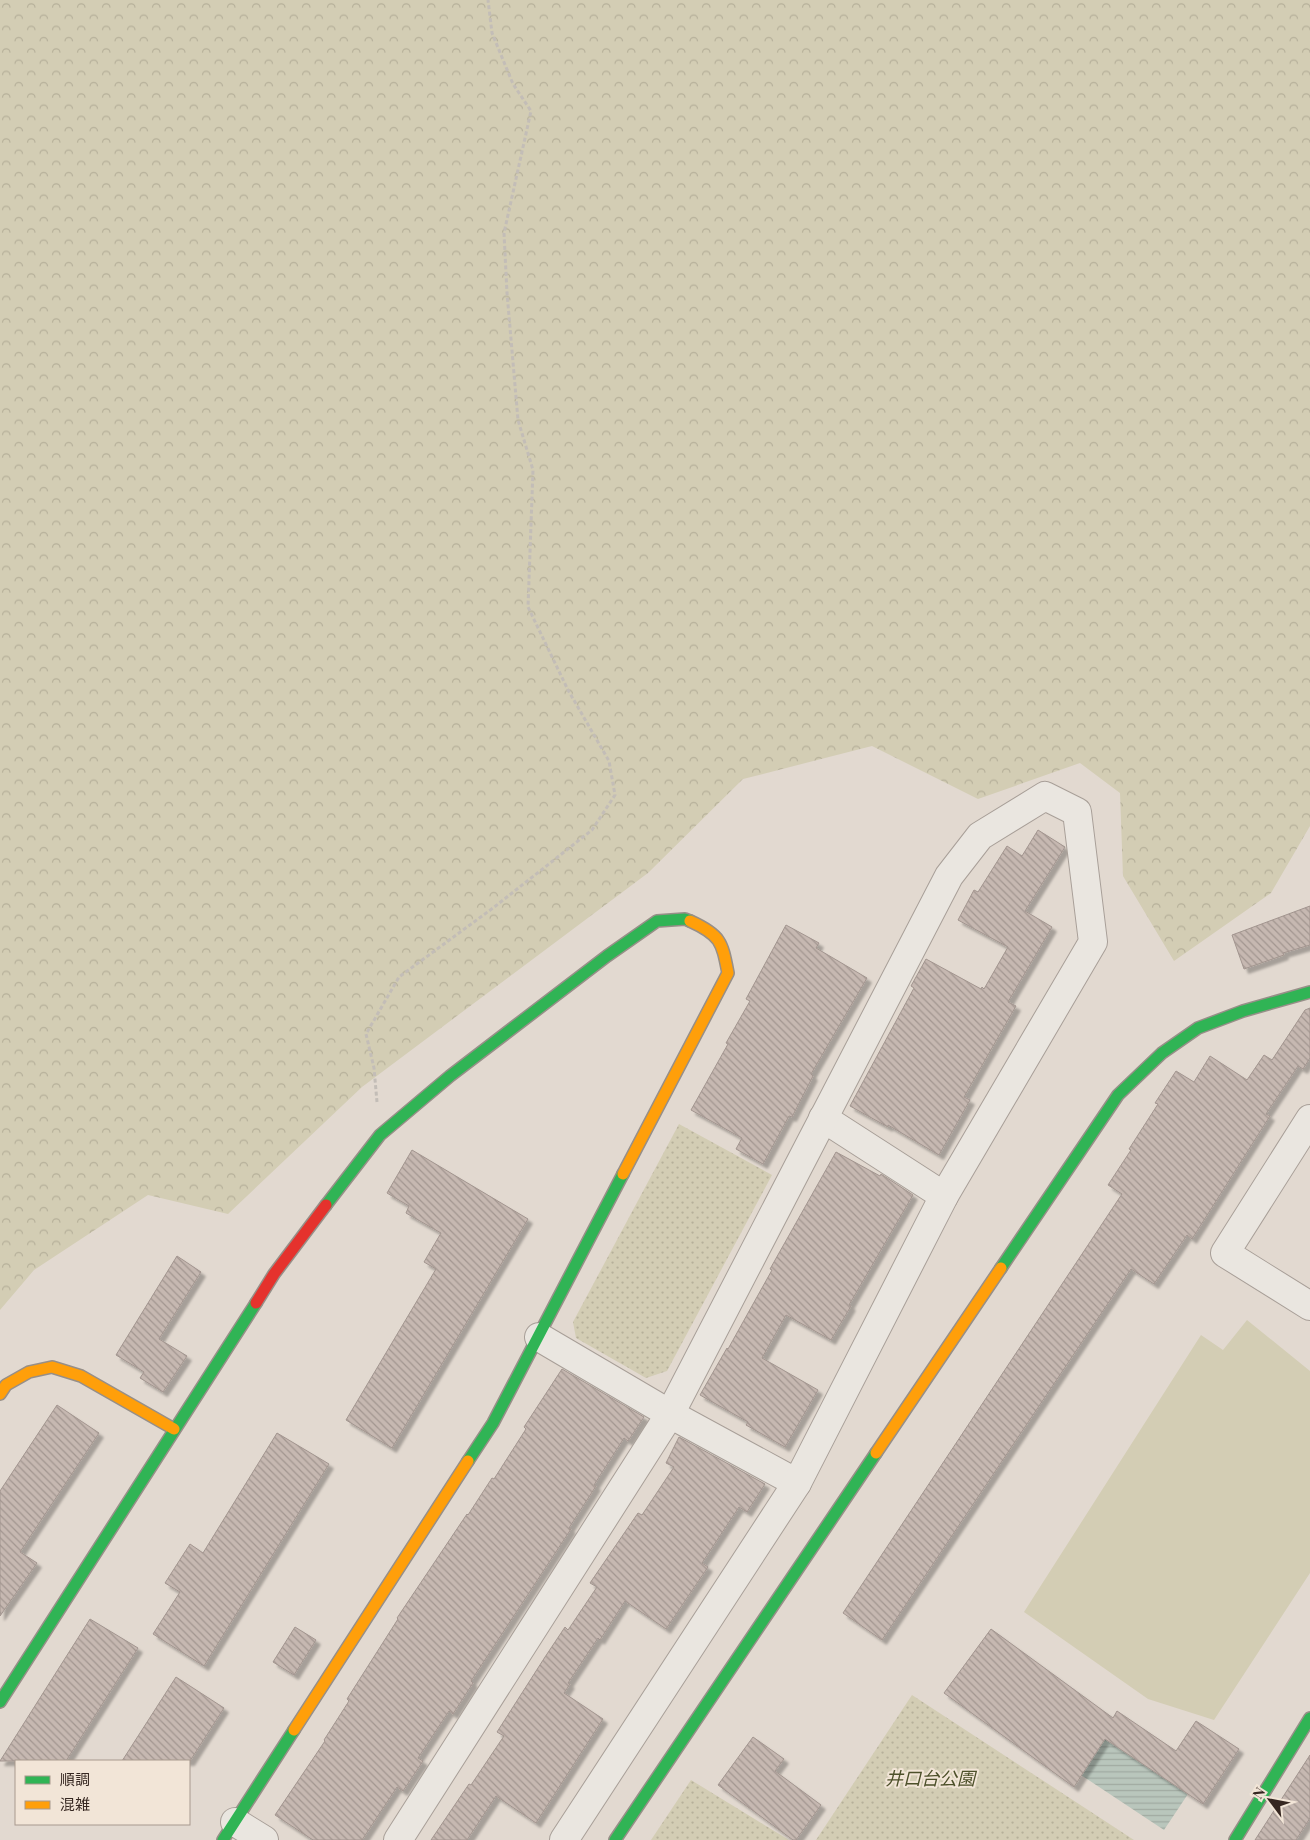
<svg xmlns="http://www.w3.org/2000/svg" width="1310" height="1840" font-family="'Playfair Display','Noto Sans JP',serif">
<defs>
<pattern id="forest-crowns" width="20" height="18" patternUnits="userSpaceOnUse" patternTransform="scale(1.25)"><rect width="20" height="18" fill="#d3cdb4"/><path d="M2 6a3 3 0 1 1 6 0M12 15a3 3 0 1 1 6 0" fill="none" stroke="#b6b09a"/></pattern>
<pattern id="park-dots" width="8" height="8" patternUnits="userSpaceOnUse" patternTransform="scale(1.25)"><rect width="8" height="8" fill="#d3cdb4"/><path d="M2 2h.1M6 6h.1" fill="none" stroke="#b6b09a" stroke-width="1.8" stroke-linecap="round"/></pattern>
<pattern id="water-rules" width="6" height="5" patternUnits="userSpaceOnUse" patternTransform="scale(1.25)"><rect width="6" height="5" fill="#b9c6bc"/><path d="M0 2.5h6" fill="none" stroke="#a0aaa1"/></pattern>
<pattern id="building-back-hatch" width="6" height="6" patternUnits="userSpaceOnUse" patternTransform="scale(1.25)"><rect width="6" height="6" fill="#c6b8b1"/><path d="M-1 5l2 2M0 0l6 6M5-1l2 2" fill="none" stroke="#a29690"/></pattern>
<filter id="shadow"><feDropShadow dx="4.5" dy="4.5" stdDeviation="1" flood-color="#0004"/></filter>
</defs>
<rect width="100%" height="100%" fill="#e2d9d0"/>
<!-- forest -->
<polygon fill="url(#forest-crowns)" points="0,0 1310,0 1310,826 1271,893 1174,961 1123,876 1120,793 1080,763 978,799 872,746 743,779 648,873 362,1087 228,1214 148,1195 34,1270 0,1310"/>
<!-- park -->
<g fill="url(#park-dots)">
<polygon points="679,1124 772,1175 667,1371 646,1378 576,1338 573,1322"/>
<polygon points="912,1695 1134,1840 816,1840"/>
<polygon points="691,1780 789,1840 651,1840"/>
</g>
<!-- garden -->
<polygon fill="#d3cdb4" points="1247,1320 1310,1371 1310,1573 1214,1720 1148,1699 1024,1612 1201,1335 1223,1350"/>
<!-- water -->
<polygon fill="url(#water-rules)" points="1105,1739 1188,1794 1164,1830 1081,1775"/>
<!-- building -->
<g fill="url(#building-back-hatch)" stroke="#a2958f" filter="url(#shadow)">
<polygon points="1038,830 1065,847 1025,911 1052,927 1008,1002 1016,1006 964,1097 970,1100 939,1155 888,1125 888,1127 850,1106 914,988 911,986 926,959 981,989 982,987 984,989 1008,947 958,920 974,890 978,892 1007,846 1022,856"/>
<polygon points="1310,906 1310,945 1283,953 1284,955 1244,969 1232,935"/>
<polygon points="786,925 819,943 816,948 867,978 811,1074 813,1076 792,1117 789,1116 763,1164 736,1149 742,1138 691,1110 728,1044 726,1043 750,1001 746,999"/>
<polygon points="1310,1008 1310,1058 1303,1069 1298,1066 1266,1114 1270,1116 1192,1239 1187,1235 1154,1284 1131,1269 882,1640 843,1613 1122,1194 1108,1185 1131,1150 1129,1149 1158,1104 1155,1103 1176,1071 1194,1082 1210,1056 1247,1080 1264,1055 1272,1060 1305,1010"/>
<polygon points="412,1150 528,1219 392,1448 346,1420 436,1269 424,1262 441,1233 406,1213 409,1206 387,1193"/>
<polygon points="836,1152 880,1176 881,1174 913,1195 849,1305 851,1306 831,1340 786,1315 762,1358 818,1390 785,1447 746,1425 748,1422 700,1395 727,1348 728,1349 772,1270 770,1269"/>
<polygon points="177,1256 201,1272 159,1339 187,1356 163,1392 140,1378 144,1372 116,1355"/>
<polygon points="562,1369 644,1417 628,1441 624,1438 594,1485 596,1486 569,1528 571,1529 471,1681 473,1683 453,1714 449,1711 418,1758 423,1761 403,1791 397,1787 362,1840 313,1840 275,1815 325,1741 324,1740 349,1701 347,1699 398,1619 397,1618 467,1514 468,1515 492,1478 494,1479 526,1429 524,1427"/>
<polygon points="57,1405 99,1433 20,1552 37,1563 0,1616 0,1491"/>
<polygon points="277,1433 329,1464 204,1666 153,1634 180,1592 165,1583 190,1544 203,1553"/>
<polygon points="679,1437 765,1484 747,1512 739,1507 702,1563 708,1567 666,1629 625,1601 600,1640 598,1638 568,1683 570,1684 564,1693 603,1719 536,1823 496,1796 467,1840 431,1840 469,1784 471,1785 504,1736 497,1732 545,1657 565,1627 568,1630 597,1587 590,1583 638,1513 642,1515 674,1467 666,1463"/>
<polygon points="90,1619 138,1648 66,1761 0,1761"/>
<polygon points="295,1627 316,1640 294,1675 273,1662"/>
<polygon points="991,1629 1113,1718 1117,1711 1176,1751 1196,1721 1239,1749 1203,1804 1105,1739 1074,1787 944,1693"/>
<polygon points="176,1677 224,1708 190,1761 122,1761"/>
<polygon points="753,1737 784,1759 775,1771 821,1805 796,1840 793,1840 718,1785"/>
<polygon points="1310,1755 1310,1818 1296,1840 1255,1840"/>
</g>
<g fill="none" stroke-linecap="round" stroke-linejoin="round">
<!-- street casing -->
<g stroke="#a89f98" stroke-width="30">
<g id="street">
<polyline points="823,1118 944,1196"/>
<polyline points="1310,1119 1225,1253 1310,1306"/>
<polyline points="539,1337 670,1414 797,1483"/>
<polyline points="235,1822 264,1840"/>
<polyline points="398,1840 670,1414 949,876 980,836 1045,796 1077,812 1093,942 944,1196 797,1483 564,1840"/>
</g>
</g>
<!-- fast casing -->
<g stroke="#978f88" stroke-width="14">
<g id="fast">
<polyline points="326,1205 380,1135 450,1076 607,956 657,921 685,919 690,921"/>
<polyline points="1001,1268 1118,1095 1162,1053 1198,1028 1243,1011 1310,992"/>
<polyline points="468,1461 493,1423 623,1174"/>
<polyline points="0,1702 256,1303"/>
<polyline points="223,1840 294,1730"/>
<polyline points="615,1840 876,1453"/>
<polyline points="1235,1840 1310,1718"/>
</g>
</g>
<!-- slow casing -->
<g stroke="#978f88" stroke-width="14">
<g id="slow">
<path d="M623,1174L728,973C722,942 721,935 690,921"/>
<polyline points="0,1394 6,1385 29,1372 52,1367 81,1376 174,1429"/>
<polyline points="876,1453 1001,1268"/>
<polyline points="294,1730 468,1461"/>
</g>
</g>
<!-- jam casing -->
<g stroke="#978f88" stroke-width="14">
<polyline id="jam" points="256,1303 274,1274 326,1205"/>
</g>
<!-- path -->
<polyline stroke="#c3bdb7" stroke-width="3" stroke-dasharray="4 2.5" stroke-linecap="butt" points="377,1102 374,1068 366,1034 399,977 493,908 592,830 615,795 609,761 568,690 528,607 533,470 518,420 507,293 504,233 531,111 513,84 492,33 488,0"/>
<!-- street -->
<use href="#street" stroke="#eae6e0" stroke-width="28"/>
<!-- fast -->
<use href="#fast" stroke="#30b455" stroke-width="11"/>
<!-- slow -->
<use href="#slow" stroke="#ff9f0a" stroke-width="11"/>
<!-- jam -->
<use href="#jam" stroke="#e5322d" stroke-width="11"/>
</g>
<g text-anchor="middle" stroke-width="4" stroke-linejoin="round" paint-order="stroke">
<!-- park labels -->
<g font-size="18" font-style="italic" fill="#4d502a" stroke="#f2e5d7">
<text x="930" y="1785">井口台公園</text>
</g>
</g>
<!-- legend -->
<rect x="15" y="1760" width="175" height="65" fill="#f2e5d7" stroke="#a7998e"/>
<rect x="25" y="1776" width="25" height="8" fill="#30b455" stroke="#a7998e"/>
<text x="60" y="1785" font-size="15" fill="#362721">順調</text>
<rect x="25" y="1801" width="25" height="8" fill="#ff9f0a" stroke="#a7998e"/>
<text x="60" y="1810" font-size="15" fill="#362721">混雑</text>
<!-- north arrow -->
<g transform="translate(1270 1800) rotate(302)" stroke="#f2e5d7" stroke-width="4" paint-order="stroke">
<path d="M0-4L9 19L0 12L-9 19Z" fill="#362721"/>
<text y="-8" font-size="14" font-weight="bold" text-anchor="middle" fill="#362721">N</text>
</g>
</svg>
